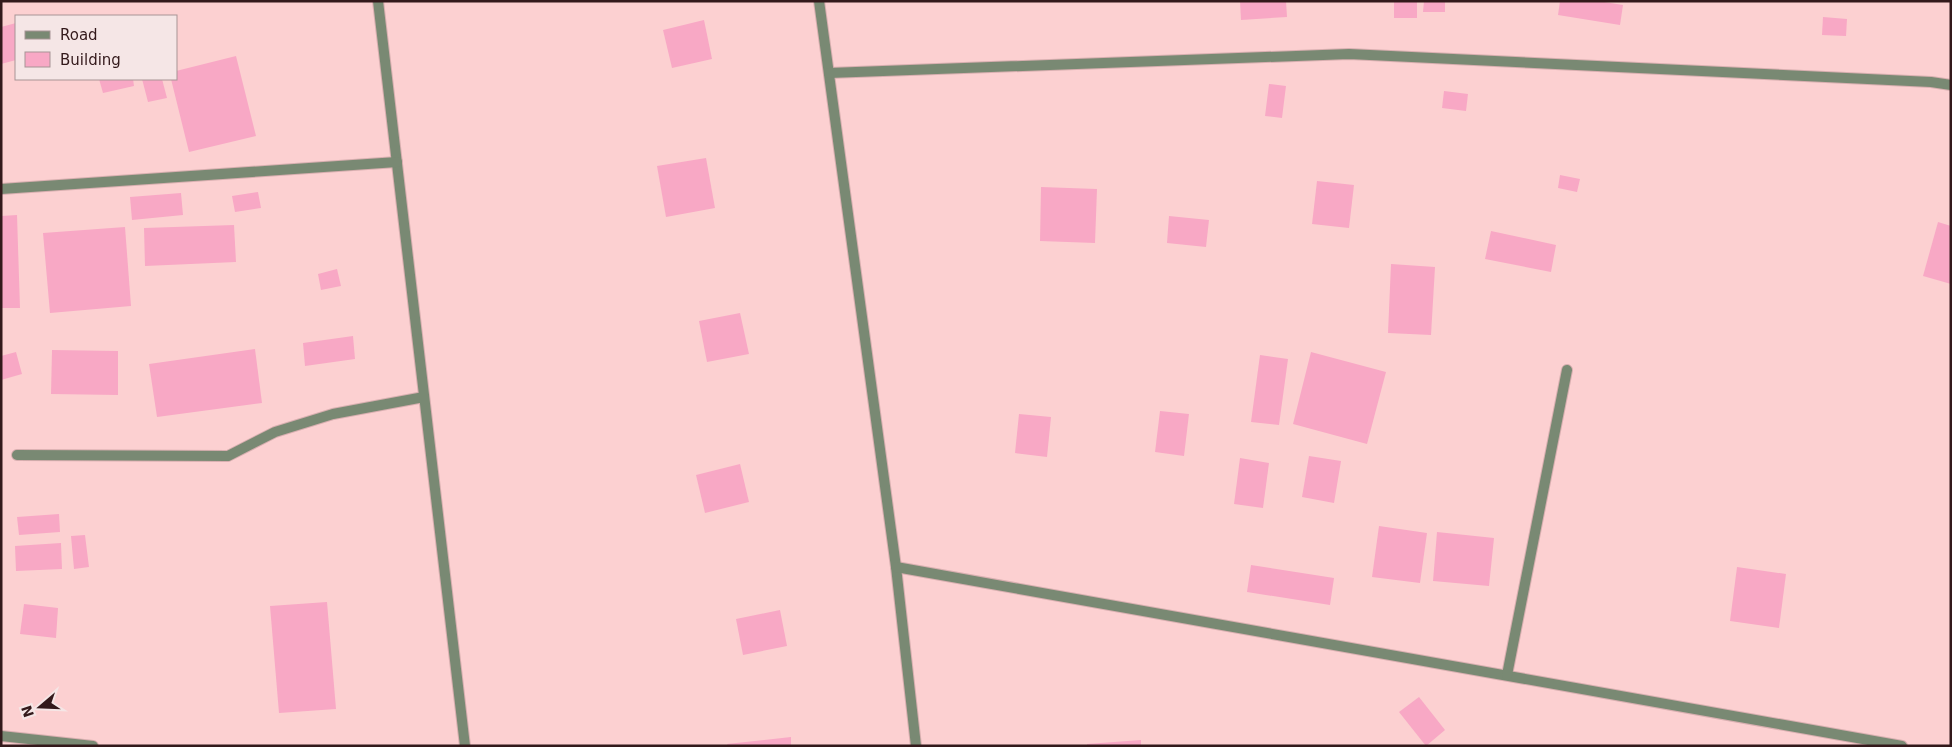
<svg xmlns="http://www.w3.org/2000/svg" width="1952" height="747" font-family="'DejaVu Sans',sans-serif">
<rect width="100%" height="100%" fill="#fcd0d1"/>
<!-- building -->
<g fill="#f8a8c5">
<polygon points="1240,1 1286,1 1287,17 1241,20"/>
<rect x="1394" y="1" width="23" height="17"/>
<polygon points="1424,1 1445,1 1445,12 1423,12"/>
<polygon points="1560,1 1598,1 1623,5 1620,25 1558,15"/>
<polygon points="1823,17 1847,19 1846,36 1822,35"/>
<polygon points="704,20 712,59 672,68 663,30"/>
<polygon points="16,23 16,60 1,64 1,27"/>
<polygon points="236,56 256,136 189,152 171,79 176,79 176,71"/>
<polygon points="99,79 133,79 134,86 103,93"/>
<polygon points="142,79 162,79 167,98 148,102"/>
<polygon points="1269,84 1286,86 1282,118 1265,116"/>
<polygon points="1444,91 1468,94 1466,111 1442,108"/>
<polygon points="706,158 715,208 666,217 657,166"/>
<polygon points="1560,175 1580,179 1577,192 1558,188"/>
<polygon points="1317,181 1354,185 1349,228 1312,224"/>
<polygon points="1041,187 1097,189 1095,243 1040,241"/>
<polygon points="258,192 261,208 235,212 232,196"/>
<polygon points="181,193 183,215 132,220 130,197"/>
<polygon points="17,215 20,308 1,308 1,216"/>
<polygon points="1169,216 1209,220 1206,247 1167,243"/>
<polygon points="1938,222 1951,226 1951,284 1923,276"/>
<polygon points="234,225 236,262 145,266 144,228"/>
<polygon points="125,227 131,306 50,313 43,233"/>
<polygon points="1491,231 1556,245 1551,272 1485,259"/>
<polygon points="1391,264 1435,267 1431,335 1388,333"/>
<polygon points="337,269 341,286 321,290 318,274"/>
<polygon points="740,313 749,354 707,362 699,321"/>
<polygon points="353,336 355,359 305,366 303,343"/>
<polygon points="255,349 262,403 157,417 149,364"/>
<polygon points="52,350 118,351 118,395 51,394"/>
<polygon points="16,352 22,374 1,380 1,356"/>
<polygon points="1311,352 1386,372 1367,444 1293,424"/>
<polygon points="1260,355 1288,359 1279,425 1251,422"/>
<polygon points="1160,411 1189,414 1184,456 1155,452"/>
<polygon points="1019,414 1051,417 1047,457 1015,453"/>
<polygon points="1309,456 1341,461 1334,503 1302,497"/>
<polygon points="1240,458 1269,463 1263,508 1234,504"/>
<polygon points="740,464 749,502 705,513 696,475"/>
<polygon points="59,514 60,532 19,535 17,517"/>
<polygon points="1379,526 1427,533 1420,583 1372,577"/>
<polygon points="1437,532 1494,538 1489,586 1433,581"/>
<polygon points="85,535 89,567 74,569 71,536"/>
<polygon points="61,543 62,569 16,571 15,546"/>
<polygon points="1251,565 1334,578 1330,605 1247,592"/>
<polygon points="1737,567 1786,574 1779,628 1730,621"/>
<polygon points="327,602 336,709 279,713 270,606"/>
<polygon points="24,604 58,608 56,638 20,634"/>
<polygon points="780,610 787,646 743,655 736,619"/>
<polygon points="1419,697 1445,730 1426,746 1399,712"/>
<polygon points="791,737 791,746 728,746 727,744"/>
<polygon points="1141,740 1141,746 1087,746 1087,744"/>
</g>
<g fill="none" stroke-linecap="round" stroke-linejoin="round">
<!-- service casing -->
<g stroke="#d8afb0" stroke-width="12">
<polyline id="service" points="17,455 228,456 275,432 333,414 424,397"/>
</g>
<!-- minor casing -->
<g stroke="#d8afb0" stroke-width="12">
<g id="minor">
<polyline points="378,1 465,746"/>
<polyline points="819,1 896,567 916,746"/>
<polyline points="829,73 1349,54 1931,82 1951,85"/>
<polyline points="1,189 397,162"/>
<polyline points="896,567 1902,746"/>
<polyline points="1507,675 1567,370"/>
<polyline points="1,736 93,746"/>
</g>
</g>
<!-- service -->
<use href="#service" stroke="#798973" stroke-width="10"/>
<!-- minor -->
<use href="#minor" stroke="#798973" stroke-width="10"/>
</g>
<!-- border -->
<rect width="1952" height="747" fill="none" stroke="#33191b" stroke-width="5"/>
<!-- legend -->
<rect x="15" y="15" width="162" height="65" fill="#f5e6e6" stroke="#a79495"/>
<rect x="25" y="31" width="25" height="8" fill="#798973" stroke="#a79495"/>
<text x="60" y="40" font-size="15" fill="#33191b">Road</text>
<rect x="25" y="52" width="25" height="15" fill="#f8a8c5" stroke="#a79495"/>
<text x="60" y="65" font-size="15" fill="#33191b">Building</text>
<!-- north arrow -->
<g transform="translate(40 707) rotate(251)" stroke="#f5e6e6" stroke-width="4" paint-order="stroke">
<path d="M0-4L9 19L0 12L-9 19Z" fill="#33191b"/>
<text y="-8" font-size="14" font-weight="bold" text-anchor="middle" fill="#33191b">N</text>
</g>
</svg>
